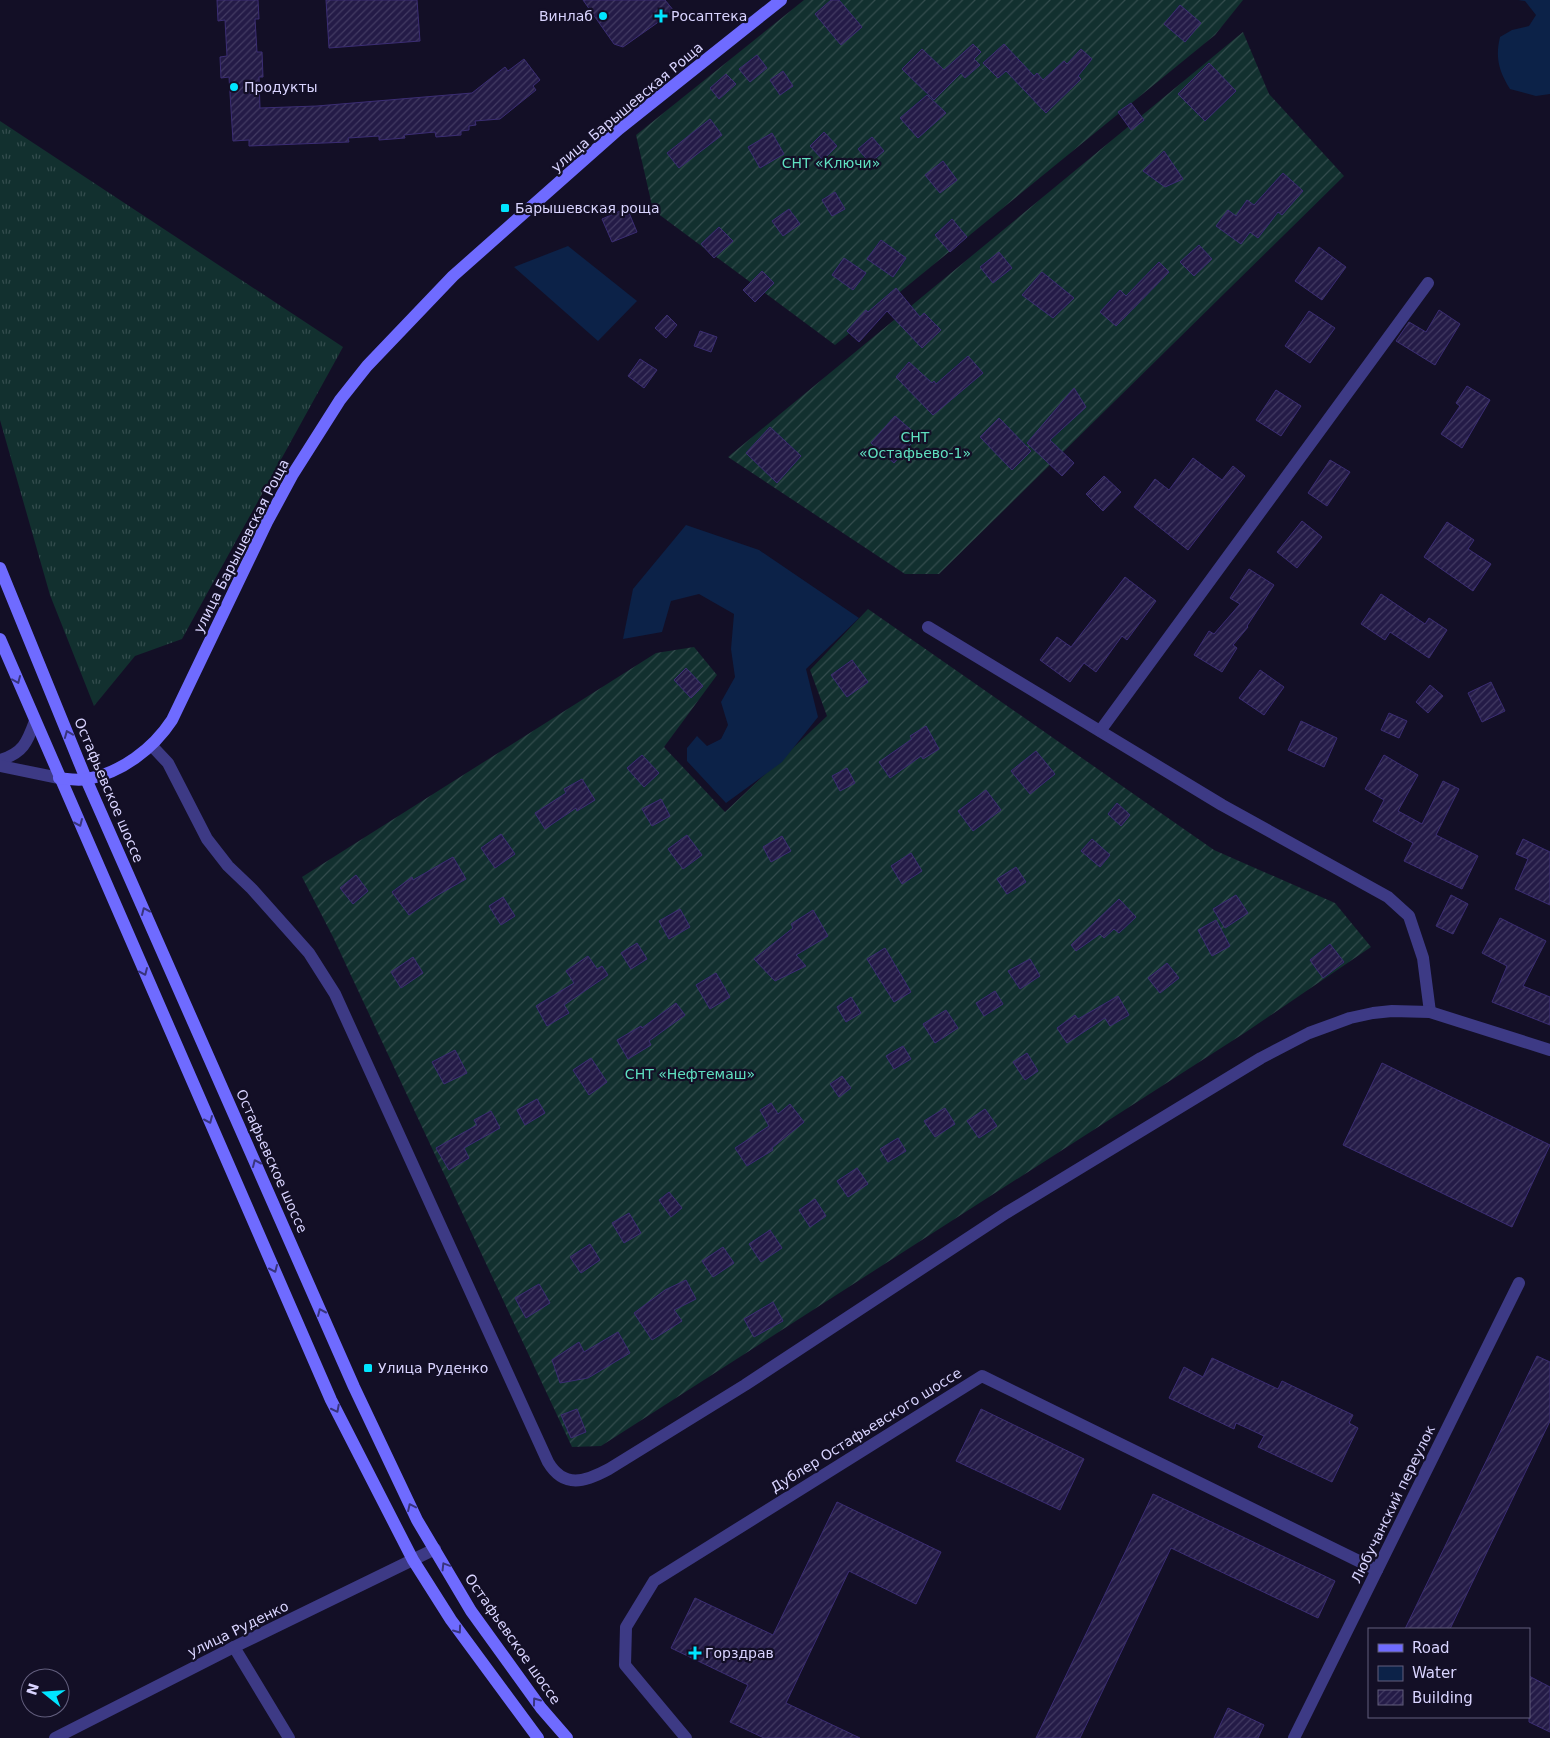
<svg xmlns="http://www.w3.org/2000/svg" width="1550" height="1738" font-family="'DejaVu Sans',sans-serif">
<defs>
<pattern id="grass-tufts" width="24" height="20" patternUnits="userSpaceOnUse" patternTransform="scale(1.25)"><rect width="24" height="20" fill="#12302f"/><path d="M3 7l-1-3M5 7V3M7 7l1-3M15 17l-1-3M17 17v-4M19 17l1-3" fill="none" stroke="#344d4e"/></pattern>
<pattern id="garden-furrows" width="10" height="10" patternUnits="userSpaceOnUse" patternTransform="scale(1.25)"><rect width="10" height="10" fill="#12302f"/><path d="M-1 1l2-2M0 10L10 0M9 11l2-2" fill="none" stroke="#344d4e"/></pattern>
<pattern id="building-hatch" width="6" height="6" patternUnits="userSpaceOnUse" patternTransform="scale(1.25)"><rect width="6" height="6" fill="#241b47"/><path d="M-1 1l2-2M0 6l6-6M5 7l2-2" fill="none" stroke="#433b63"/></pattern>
</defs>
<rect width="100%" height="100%" fill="#130f26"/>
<!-- grass -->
<polygon fill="url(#grass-tufts)" points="0,121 343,347 182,639 135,656 94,706 50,595 0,420"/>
<!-- garden -->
<g fill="url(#garden-furrows)">
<polygon points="804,0 1243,0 1215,35 835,345 653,210 636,135"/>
<polygon points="1243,32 1269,94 1344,176 939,574 905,574 728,457"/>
<polygon points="868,609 1214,850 1335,903 1371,947 1246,1032 601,1446 572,1447 333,937 302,877 656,653 694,647 717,675 664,747 725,812 827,716 810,670"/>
</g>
<!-- water -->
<g fill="#0c2248">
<path d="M1518,0H1550V94L1536,96L1510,89C1499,71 1495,58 1500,37L1512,30L1529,26L1536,15L1525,1Z"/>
<polygon points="568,246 637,301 598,341 514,267"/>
<polygon points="686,525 759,550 859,618 806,669 818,717 782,762 726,803 687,761 687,748 697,736 707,746 721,739 728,725 721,702 735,677 731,649 734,614 699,594 671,601 662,632 623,639 633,589"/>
</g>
<!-- building -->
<g fill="url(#building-hatch)" stroke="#3b2d73">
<polygon points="217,0 258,0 259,19 255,19 257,52 262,52 263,77 259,77 260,108 317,106 472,93 505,67 508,71 524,59 540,80 533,86 536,90 500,119 475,121 476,125 469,126 469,130 461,131 461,135 436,137 435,132 404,135 405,138 379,140 379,136 348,138 349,142 249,146 249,140 233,141 229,77 221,78 220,57 227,56 225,20 218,21"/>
<polygon points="326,0 417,0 420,41 329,48"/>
<polygon points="583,0 665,0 674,11 623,47 614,44"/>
<polygon points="831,0 839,0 862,27 841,45 815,14"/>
<polygon points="1180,5 1201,23 1185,42 1164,24"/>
<polygon points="973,44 981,52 974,59 980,65 965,78 961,73 934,100 902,69 922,49 944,70"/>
<polygon points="1004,44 1034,76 1037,73 1043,80 1064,61 1067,64 1081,49 1092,59 1078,76 1081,79 1046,113 1006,71 998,78 983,63"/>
<polygon points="757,55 767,68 750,82 739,69"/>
<polygon points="1209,63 1236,91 1205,121 1178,94"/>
<polygon points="783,71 793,86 780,95 770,80"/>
<polygon points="726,74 736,84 719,99 710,88"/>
<polygon points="927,95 946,113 918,138 900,118"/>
<polygon points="1131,103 1144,120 1131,130 1118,112"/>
<polygon points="710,119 722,135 679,168 667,153"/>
<polygon points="824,132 837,146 823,160 810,146"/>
<polygon points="772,133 784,154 760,168 748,147"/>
<polygon points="872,137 884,151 870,163 858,149"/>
<polygon points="1164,151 1183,179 1165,187 1143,171"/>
<polygon points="943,161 957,180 940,193 925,175"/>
<polygon points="1283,173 1303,191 1282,215 1278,212 1258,238 1250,232 1241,244 1216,226 1228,210 1236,216 1247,200 1254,205"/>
<polygon points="835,192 845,209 832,216 822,200"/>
<polygon points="627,208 637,232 612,242 602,219"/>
<polygon points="789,209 800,224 783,236 772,221"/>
<polygon points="952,219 967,237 950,252 935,235"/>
<polygon points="719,227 733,241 714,258 701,244"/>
<polygon points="881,240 906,258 893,277 867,259"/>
<polygon points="1199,245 1212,259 1194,276 1180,262"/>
<polygon points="1319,247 1346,267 1322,300 1295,281"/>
<polygon points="999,252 1012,268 993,283 980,267"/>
<polygon points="844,258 866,273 853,290 832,275"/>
<polygon points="1159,262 1169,272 1116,326 1100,312 1120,290 1126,296"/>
<polygon points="762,271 774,283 755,302 743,290"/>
<polygon points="1042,272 1074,298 1053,318 1022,295"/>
<polygon points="896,288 920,317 924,313 941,330 922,348 887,311 859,342 847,331 866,310 868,312"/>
<polygon points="1439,310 1460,324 1435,365 1396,341 1409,322 1426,332"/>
<polygon points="1309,311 1335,328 1310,363 1285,346"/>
<polygon points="667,315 677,325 666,338 655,328"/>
<polygon points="700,331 717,337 711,352 694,346"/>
<polygon points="968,356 983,373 933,415 896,377 909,362 932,383 934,381 936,384"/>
<polygon points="640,359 657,370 644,388 628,376"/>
<polygon points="1467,386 1490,400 1462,448 1441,434 1460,406 1456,403"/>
<polygon points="1074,388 1086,407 1050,440 1074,463 1062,476 1027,443"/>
<polygon points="1276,390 1301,406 1281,436 1256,420"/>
<polygon points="895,416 918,436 894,463 871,443"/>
<polygon points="999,418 1031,451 1012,470 980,437"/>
<polygon points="770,427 801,456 777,483 746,453"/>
<polygon points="1193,458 1222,480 1233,466 1245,476 1188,550 1134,507 1155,479 1169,490"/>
<polygon points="1330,460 1350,472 1327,506 1308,493"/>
<polygon points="1104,476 1121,492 1103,511 1086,494"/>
<polygon points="1302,521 1322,537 1297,568 1277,552"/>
<polygon points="1447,522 1474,540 1468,549 1491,564 1473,591 1424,557"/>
<polygon points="1249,569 1274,585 1247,626 1248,627 1233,645 1237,648 1222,672 1194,655 1209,631 1214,634 1240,604 1230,598"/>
<polygon points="1125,577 1156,601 1127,640 1122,636 1096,672 1084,663 1070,682 1040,660 1057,637 1071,647"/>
<polygon points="1381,594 1425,624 1429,618 1447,630 1429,658 1390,632 1385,640 1361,624"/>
<polygon points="852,660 868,682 847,697 831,675"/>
<polygon points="686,668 703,686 691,698 674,680"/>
<polygon points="1260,670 1284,687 1264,715 1239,698"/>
<polygon points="1491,682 1505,711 1482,722 1468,693"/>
<polygon points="1430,685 1443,696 1428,713 1416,702"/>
<polygon points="1389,713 1407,721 1399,738 1381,730"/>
<polygon points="1301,721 1337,738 1324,767 1288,750"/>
<polygon points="926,726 939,749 923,759 921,756 890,778 879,762 912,739 910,736"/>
<polygon points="1036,751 1055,774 1030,794 1011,771"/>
<polygon points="642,755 659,773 644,787 627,768"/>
<polygon points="1384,755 1418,775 1398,811 1422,824 1443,781 1459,789 1436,835 1478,856 1462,889 1404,861 1413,843 1373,821 1384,800 1365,789"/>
<polygon points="847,768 855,783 840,791 832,776"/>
<polygon points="582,779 595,800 577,811 576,808 545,829 535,813 566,793 564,789"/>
<polygon points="986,790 1001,810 973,831 958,811"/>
<polygon points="661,799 670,816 652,826 642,809"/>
<polygon points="1117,803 1130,815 1121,826 1108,814"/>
<polygon points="501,834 515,854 495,868 481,848"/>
<polygon points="687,835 702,855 683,869 668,849"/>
<polygon points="782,836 791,851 771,862 763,847"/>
<polygon points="1092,839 1110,855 1100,867 1081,851"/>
<polygon points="1523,839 1550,852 1550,905 1515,889 1528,859 1516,854"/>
<polygon points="911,853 922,871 902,884 891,866"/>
<polygon points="453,857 466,879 436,896 409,915 392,892 412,877 413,880"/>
<polygon points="1016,867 1026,882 1007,894 997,879"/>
<polygon points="356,875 368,891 353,904 340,888"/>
<polygon points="1236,895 1248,913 1225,928 1213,909"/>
<polygon points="1451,895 1468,904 1453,934 1436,926"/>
<polygon points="503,897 515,916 501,925 489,906"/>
<polygon points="1119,899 1136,917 1119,933 1114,929 1104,938 1100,934 1076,951 1071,945"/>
<polygon points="680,909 690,927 669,939 659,921"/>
<polygon points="813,910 828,936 796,955 806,966 775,981 754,959 793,928 791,924"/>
<polygon points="1500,918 1546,941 1523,986 1550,997 1550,1025 1492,1002 1507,966 1482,953"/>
<polygon points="1216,920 1230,946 1212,956 1198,930"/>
<polygon points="637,943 647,959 631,969 621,953"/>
<polygon points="1330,944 1344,962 1323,978 1310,960"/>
<polygon points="885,948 911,992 894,1002 867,959"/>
<polygon points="588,956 597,969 602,966 608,975 564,1005 569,1013 547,1026 536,1006 574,983 566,971"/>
<polygon points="413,957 423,973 401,988 391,972"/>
<polygon points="1030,959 1040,976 1020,989 1008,971"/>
<polygon points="1167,963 1179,978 1160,993 1148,978"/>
<polygon points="716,973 730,997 710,1009 696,985"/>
<polygon points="995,991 1003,1004 984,1016 976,1003"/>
<polygon points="1118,996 1129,1015 1110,1026 1105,1018 1067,1043 1057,1028 1075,1015 1078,1019"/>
<polygon points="851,997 861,1013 846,1022 837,1007"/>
<polygon points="676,1003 685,1015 649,1041 651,1045 628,1059 617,1040 641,1026 642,1028"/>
<polygon points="946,1010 958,1028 935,1043 923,1024"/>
<polygon points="903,1046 911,1059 894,1069 886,1056"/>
<polygon points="455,1050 467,1073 444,1084 432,1062"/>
<polygon points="1027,1053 1038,1071 1025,1080 1013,1062"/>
<polygon points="591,1058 607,1082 589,1095 573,1070"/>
<polygon points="1382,1063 1550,1145 1512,1227 1343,1145"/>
<polygon points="842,1076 851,1088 839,1097 830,1084"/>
<polygon points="537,1099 545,1113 525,1125 517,1110"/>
<polygon points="771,1103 778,1114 790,1104 804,1122 772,1148 773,1150 747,1166 735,1148 769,1126 760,1110"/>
<polygon points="945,1108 955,1124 935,1137 924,1121"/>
<polygon points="985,1109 997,1126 979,1138 967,1121"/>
<polygon points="491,1111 500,1128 464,1148 469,1158 449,1170 436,1148 477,1125 474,1120"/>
<polygon points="898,1138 906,1151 888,1162 880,1149"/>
<polygon points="857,1168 868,1184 848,1197 837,1181"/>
<polygon points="669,1192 682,1208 671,1217 659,1200"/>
<polygon points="815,1199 826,1216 810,1227 799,1210"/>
<polygon points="629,1213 641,1233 624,1243 612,1223"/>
<polygon points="770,1230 782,1248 761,1262 749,1244"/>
<polygon points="590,1244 600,1260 581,1273 570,1257"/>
<polygon points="723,1247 734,1263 713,1277 702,1261"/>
<polygon points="686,1280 696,1299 674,1310 682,1321 652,1340 634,1313 665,1290"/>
<polygon points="539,1284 550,1303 526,1318 515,1298"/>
<polygon points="773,1302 783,1321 754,1337 744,1319"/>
<polygon points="618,1332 630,1353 588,1378 560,1383 552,1360 579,1342 584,1352"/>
<polygon points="1537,1356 1550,1362 1550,1421 1498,1529 1450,1629 1405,1629"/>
<polygon points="1212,1358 1278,1389 1282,1381 1353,1415 1349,1423 1358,1428 1332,1482 1258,1447 1264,1436 1236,1423 1234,1429 1169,1398 1184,1367 1203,1377"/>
<polygon points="577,1409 586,1432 571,1438 561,1415"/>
<polygon points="981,1409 1084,1459 1060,1510 956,1461"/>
<polygon points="1153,1494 1335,1581 1318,1618 1171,1548 1080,1738 1036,1738"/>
<polygon points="837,1502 941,1552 916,1604 849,1571 786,1703 860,1738 764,1738 730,1722 748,1685 671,1648 695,1598 773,1635"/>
<polygon points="1529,1676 1550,1687 1550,1732 1529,1722"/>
<polygon points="1228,1708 1264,1725 1258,1738 1214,1738"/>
</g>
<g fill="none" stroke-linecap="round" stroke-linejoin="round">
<!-- street -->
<g stroke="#3d3a85" stroke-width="12">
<polyline points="928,627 1222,805 1388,897 1409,916 1423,958 1430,1012"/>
<polyline points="1100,731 1428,283"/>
<path d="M152,746L168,763L207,839L228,866L252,889L309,953L335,994L548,1462C564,1489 585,1482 609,1469L745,1385L1006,1213L1261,1058L1309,1033L1350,1018L1373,1013L1392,1011L1430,1012L1550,1050"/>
<path d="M0,760C23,753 27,743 35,721"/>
<polyline points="0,766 59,778"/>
<polyline points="234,1647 289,1738"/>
<polyline points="55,1738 234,1647 435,1549"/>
<polyline points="686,1738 625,1665 626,1627 654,1581 982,1376 1377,1570"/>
<polyline points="1294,1738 1519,1283"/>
</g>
<!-- secondary -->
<g stroke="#6f6bff" stroke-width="12">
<polyline points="0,568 86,779 354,1387 417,1520 471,1611 541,1708 567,1738"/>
<polyline points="0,639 331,1400 413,1560 451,1620 538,1738"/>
<path d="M59,778C68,779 78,781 87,779C121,773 153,749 172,720L267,522L293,474L340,400L367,366L453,276L619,129L781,0"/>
</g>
</g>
<!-- one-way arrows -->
<defs><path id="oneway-chevron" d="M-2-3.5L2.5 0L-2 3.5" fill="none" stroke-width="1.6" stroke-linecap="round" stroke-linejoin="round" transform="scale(1.25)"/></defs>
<g stroke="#38347d">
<use href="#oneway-chevron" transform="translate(17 680) rotate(67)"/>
<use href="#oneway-chevron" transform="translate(68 734) rotate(-112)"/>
<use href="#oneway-chevron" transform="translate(79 823) rotate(66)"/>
<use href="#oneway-chevron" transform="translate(145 911) rotate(-114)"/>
<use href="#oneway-chevron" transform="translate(144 972) rotate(66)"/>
<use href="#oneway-chevron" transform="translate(209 1120) rotate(66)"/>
<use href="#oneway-chevron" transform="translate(256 1163) rotate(-114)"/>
<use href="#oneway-chevron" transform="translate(274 1269) rotate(66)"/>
<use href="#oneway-chevron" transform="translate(321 1312) rotate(-114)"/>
<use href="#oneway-chevron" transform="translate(336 1409) rotate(63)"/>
<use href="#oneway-chevron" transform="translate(411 1507) rotate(-115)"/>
<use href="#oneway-chevron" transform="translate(445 1566) rotate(-121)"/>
<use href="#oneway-chevron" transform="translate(458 1630) rotate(54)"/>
<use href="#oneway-chevron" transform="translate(536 1701) rotate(-126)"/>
</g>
<!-- markers -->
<g fill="#00e5ff" stroke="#130f26" stroke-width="2">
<circle cx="603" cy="16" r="5"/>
<path d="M658.5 8.5h5v5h5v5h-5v5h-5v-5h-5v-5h5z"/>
<circle cx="234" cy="87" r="5"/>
<rect x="500" y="203" width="10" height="10" rx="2.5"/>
<rect x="363" y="1363" width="10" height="10" rx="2.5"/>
<path d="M692.5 1645.5h5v5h5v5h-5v5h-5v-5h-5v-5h5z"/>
</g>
<g text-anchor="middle" stroke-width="4.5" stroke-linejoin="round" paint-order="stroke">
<!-- poi labels -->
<g font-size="14" fill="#d9d4ff" stroke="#130f26" text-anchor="start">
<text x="593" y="21" text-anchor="end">Винлаб</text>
<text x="671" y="21">Росаптека</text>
<text x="244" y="92">Продукты</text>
<text x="515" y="213">Барышевская роща</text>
<text x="378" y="1373">Улица Руденко</text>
<text x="705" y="1658">Горздрав</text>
</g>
<!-- street labels -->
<g font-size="14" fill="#d9d4ff" stroke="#130f26">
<text transform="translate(627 107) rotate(-40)" y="5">улица Барышевская Роща</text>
<text transform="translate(241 546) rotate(-63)" y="5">улица Барышевская Роща</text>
<text transform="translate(109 790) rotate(67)" y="5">Остафьевское шоссе</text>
<text transform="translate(272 1161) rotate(66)" y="5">Остафьевское шоссе</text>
<text transform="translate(866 1430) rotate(-32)" y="5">Дублер Остафьевского шоссе</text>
<text transform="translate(1393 1504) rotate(-64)" y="5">Любучанский переулок</text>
<text transform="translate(238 1629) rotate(-26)" y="5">улица Руденко</text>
<text transform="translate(513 1639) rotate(55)" y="5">Остафьевское шоссе</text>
</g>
<!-- park labels -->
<g font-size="14" fill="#5fe0c0" stroke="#130f26">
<text x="831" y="168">СНТ «Ключи»</text>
<text x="915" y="442">СНТ<tspan x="915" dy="16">«Остафьево-1»</tspan></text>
<text x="690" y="1079">СНТ «Нефтемаш»</text>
</g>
</g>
<!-- legend -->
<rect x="1368" y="1628" width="162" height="90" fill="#130f26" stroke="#625e7d"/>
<rect x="1378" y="1644" width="25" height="8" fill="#6f6bff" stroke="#625e7d"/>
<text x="1412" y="1653" font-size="15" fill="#d9d4ff">Road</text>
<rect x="1378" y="1666" width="25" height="15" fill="#0c2248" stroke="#625e7d"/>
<text x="1412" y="1678" font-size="15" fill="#d9d4ff">Water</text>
<rect x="1378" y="1690" width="25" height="15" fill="url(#building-hatch)" stroke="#625e7d"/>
<text x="1412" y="1703" font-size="15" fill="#d9d4ff">Building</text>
<!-- north arrow -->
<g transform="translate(45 1693) rotate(287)"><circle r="24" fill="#130f26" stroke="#625e7d"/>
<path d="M0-4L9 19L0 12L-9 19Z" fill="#00e5ff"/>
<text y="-8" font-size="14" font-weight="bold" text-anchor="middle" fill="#d9d4ff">N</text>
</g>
</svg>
